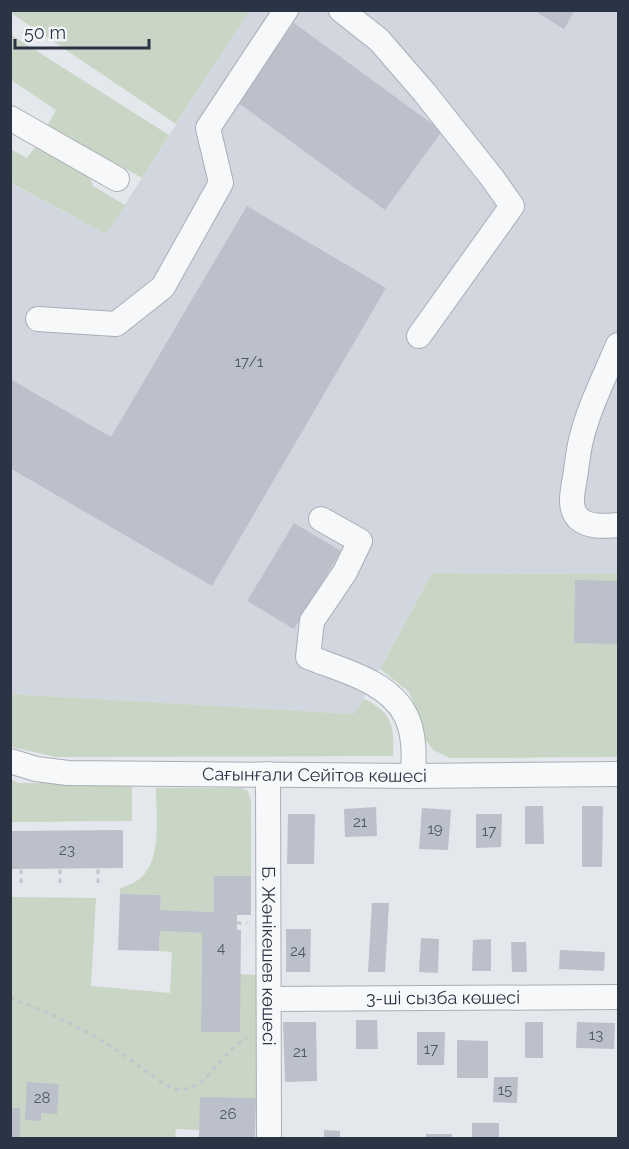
<svg xmlns="http://www.w3.org/2000/svg" width="629" height="1149" font-family="Raleway,sans-serif">
<rect width="100%" height="100%" fill="#e4e7ec"/>
<!-- built -->
<polygon fill="#d2d6de" points="249,11 618,11 618,574 432,573 355,714 11,694 10,183 106,234"/>
<!-- green -->
<g fill="#c9d6c5">
<polygon points="10,11 11,10 249,11 176,124 11,13"/>
<polygon points="10,34 169,135 142,178 47,126 56,110 11,80"/>
<polygon points="37,145 89,174 93,186 125,205 106,234 11,183 10,149 27,158"/>
<polygon points="432,573 618,574 618,757 450,758 433,750 425,739 417,711 409,692 380,669"/>
<path d="M10,694L354,714L364,699C392,712 395,726 393,756L56,757L11,747Z"/>
<polygon points="10,779 18,783 132,783 132,821 11,822"/>
<path d="M156,788H242L248,791L251,800V876H214V912L160,910L161,895L120,894V888C166,878 156,824 156,788Z"/>
<polygon points="11,897 96,898 91,986 170,993 172,952 159,951 160,931 202,933 201,1031 240,974 258,975 256,1098 199,1130 176,1129 175,1138 11,1138"/>
</g>
<!-- building -->
<g fill="#bbc0ca">
<polygon points="533,10 575,10 564,29"/>
<polygon points="294,23 442,131 385,210 237,102"/>
<polygon points="247,206 386,288 212,586 10,468 10,379 111,437"/>
<polygon points="294,523 341,551 294,629 247,601"/>
<polygon points="575,580 618,581 618,644 574,643"/>
<polygon points="525,806 543,806 544,844 525,844"/>
<polygon points="582,806 603,806 602,867 582,867"/>
<polygon points="376,807 377,836 345,837 344,809"/>
<polygon points="422,808 451,810 448,850 419,849"/>
<polygon points="288,814 315,814 314,864 287,864"/>
<polygon points="476,814 502,814 501,847 476,848"/>
<polygon points="123,830 123,868 10,869 10,831"/>
<polygon points="214,876 251,876 251,915 237,915 237,930 241,930 240,1032 201,1032 202,933 160,931 159,951 118,950 120,894 161,895 160,910 214,912"/>
<polygon points="372,903 389,903 385,972 368,972"/>
<polygon points="286,929 311,929 310,972 286,972"/>
<polygon points="421,938 439,939 438,973 419,972"/>
<polygon points="491,939 491,971 472,971 473,940"/>
<polygon points="511,942 526,942 527,972 512,972"/>
<polygon points="560,950 605,952 604,971 559,969"/>
<polygon points="356,1020 377,1020 378,1049 356,1049"/>
<polygon points="283,1022 316,1022 317,1081 285,1082"/>
<rect x="525" y="1022" width="18" height="36"/>
<polygon points="577,1022 615,1023 614,1049 576,1048"/>
<polygon points="417,1032 445,1032 444,1065 417,1065"/>
<polygon points="457,1040 488,1041 488,1078 457,1078"/>
<polygon points="494,1077 518,1077 517,1103 493,1102"/>
<polygon points="27,1082 59,1084 57,1114 41,1113 41,1121 25,1120"/>
<polygon points="200,1097 256,1098 255,1138 199,1138"/>
<rect x="10" y="1108" width="10" height="30"/>
<rect x="472" y="1123" width="27" height="15"/>
<polygon points="324,1130 340,1131 340,1138 324,1138"/>
<rect x="426" y="1134" width="26" height="4"/>
</g>
<g fill="none" stroke-linecap="round" stroke-linejoin="round">
<!-- minor casing -->
<g stroke="#a9aeb7" stroke-width="26">
<g id="minor">
<polyline points="341,10 379,40 424,92 493,179 512,206 419,336"/>
<polyline points="10,118 117,179"/>
<polyline points="38,319 116,324 163,287 221,183 208,128 286,10"/>
<path d="M618,345C605,376 589,407 581,440C578,452 577,465 575,477C573,490 568,507 578,518C589,528 605,526 618,525"/>
<path d="M321,519L360,541L345,572L312,621L308,657C341,670 389,681 406,716C415,734 414,757 413,776"/>
<path id="s1" d="M10,761L36,769L68,773L413,776L618,774"/>
<path id="s2" d="M268,774L269,1138"/>
<path id="s3" d="M269,999L618,997"/>
</g>
</g>
<!-- path -->
<g stroke="#c2c5cb" stroke-width="3" stroke-dasharray="4.5 4.5" stroke-linecap="butt">
<polyline points="21,883 21,869"/>
<polyline points="60,883 60,868"/>
<polyline points="98,883 98,868"/>
<polyline points="237,923 247,923"/>
<path d="M10,998C47,1011 82,1028 115,1049C135,1062 153,1078 173,1089C201,1092 208,1074 225,1056C232,1048 239,1043 247,1038"/>
</g>
<!-- minor -->
<use href="#minor" stroke="#f7f8fa" stroke-width="24"/>
</g>
<g text-anchor="middle" stroke-width="4.5" stroke-linejoin="round" paint-order="stroke">
<!-- number labels -->
<g font-size="15" fill="#4f5766">
<text x="249" y="367">17/1</text>
<text x="360" y="827">21</text>
<text x="435" y="834">19</text>
<text x="489" y="836">17</text>
<text x="67" y="855">23</text>
<text x="221" y="953">4</text>
<text x="298" y="956">24</text>
<text x="596" y="1040">13</text>
<text x="431" y="1054">17</text>
<text x="300" y="1057">21</text>
<text x="505" y="1095">15</text>
<text x="42" y="1103">28</text>
<text x="228" y="1119">26</text>
</g>
<!-- street labels -->
<g font-size="18" fill="#2b3445" stroke="#f4f6f9">
<text dy="6" stroke="none"><textPath href="#s1" startOffset="306">Сағынғали Сейітов көшесі</textPath></text>
<text dy="6" stroke="none"><textPath href="#s2" startOffset="182">Б. Жәнікешев көшесі</textPath></text>
<text dy="6" stroke="none"><textPath href="#s3" startOffset="174">3-ші сызба көшесі</textPath></text>
</g>
</g>
<!-- border -->
<rect width="629" height="1149" fill="none" stroke="#2b3445" stroke-width="24"/>
<!-- scale -->
<path d="M15 39v9h134v-9" fill="none" stroke="#2b3445" stroke-width="3"/>
<text x="24" y="39" font-size="18" fill="#2b3445" stroke="#f4f6f9" stroke-width="4.5" paint-order="stroke">50 m</text>
</svg>
